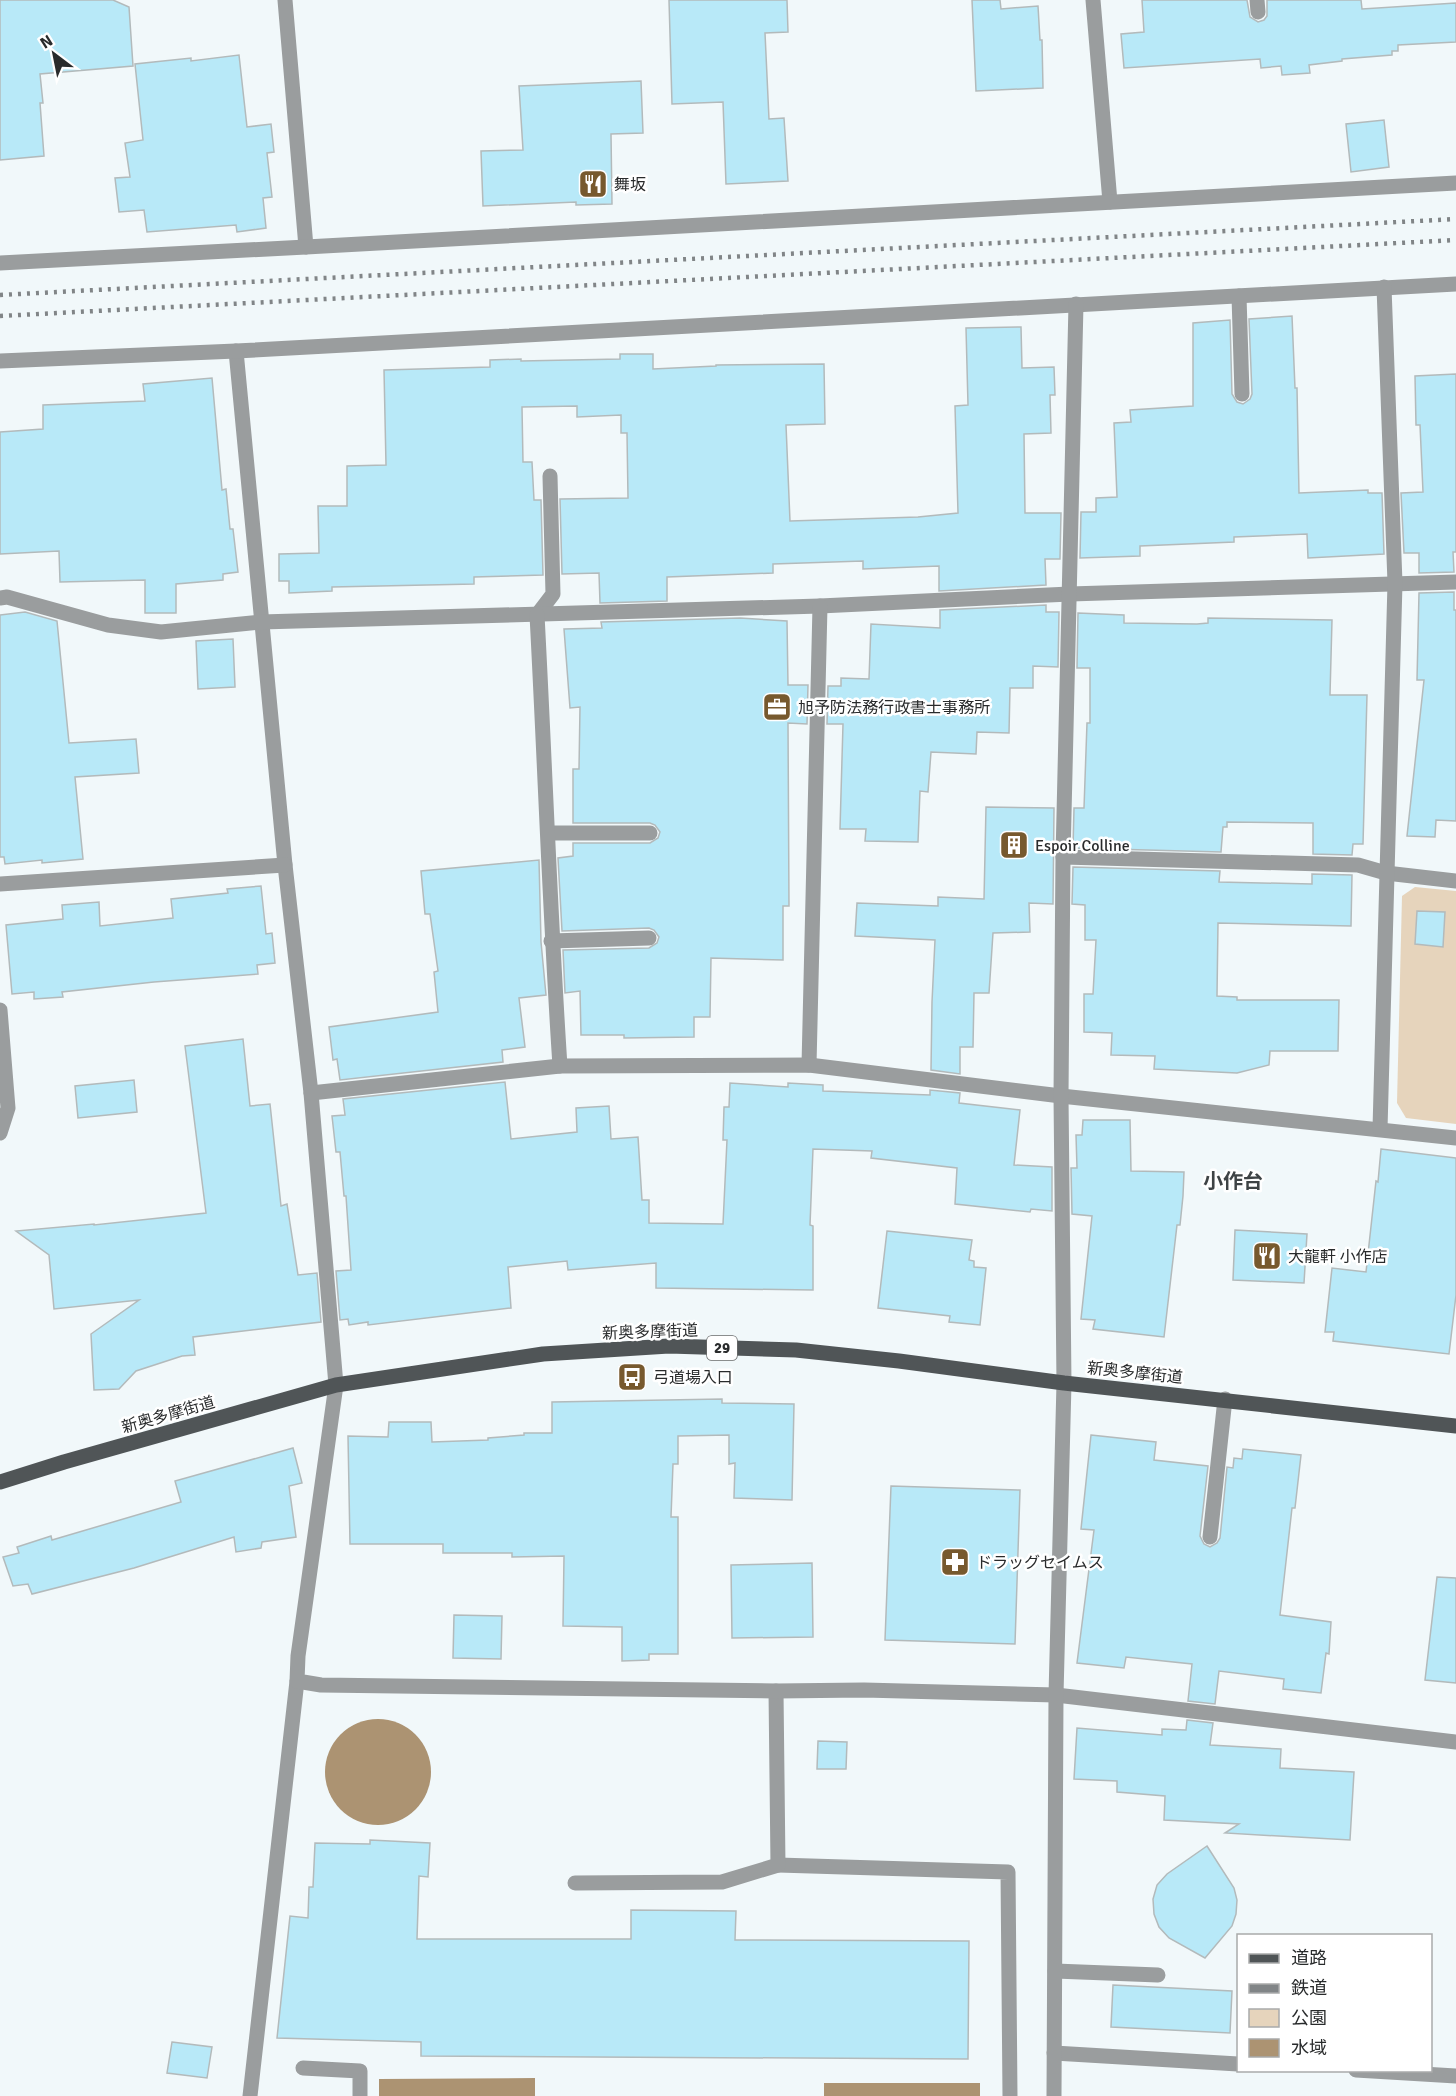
<svg xmlns="http://www.w3.org/2000/svg" width="1456" height="2096" font-family="Signika,'Noto Sans JP',sans-serif">
<rect width="100%" height="100%" fill="#f1f8fa"/>
<!-- green -->
<polygon fill="#e6d4bc" points="1415,887 1456,891 1456,1124 1406,1118 1397,1103 1402,896"/>
<!-- water -->
<g fill="#ac9372">
<circle cx="378" cy="1772" r="53"/>
<polygon points="535,2078 535,2096 379,2096 379,2079"/>
<rect x="824" y="2083" width="156" height="13"/>
</g>
<!-- building -->
<g fill="#b8e9f8" stroke="#b3babb" stroke-width="1.5">
<polygon points="0,0 113,0 129,7 133,66 40,74 43,103 40,103 44,156 0,160"/>
<polygon points="669,0 787,0 788,32 765,33 769,119 784,118 788,181 726,184 723,102 672,104"/>
<polygon points="972,0 1000,0 1001,9 1038,6 1040,40 1042,40 1043,88 976,91"/>
<polygon points="1142,0 1247,0 1250,17 1258,22 1264,20 1267,16 1267,0 1361,0 1362,9 1456,3 1456,42 1398,45 1398,51 1392,51 1392,55 1342,59 1342,61 1309,65 1310,73 1282,75 1281,66 1261,68 1260,59 1124,68 1121,34 1144,32"/>
<polygon points="239,55 247,127 271,124 274,152 267,153 272,197 263,198 266,228 237,232 236,225 147,232 144,210 119,212 115,178 130,177 125,143 143,140 135,64 191,58 191,61"/>
<polygon points="641,81 643,133 611,134 612,204 576,205 576,202 483,206 481,151 523,150 519,86"/>
<polygon points="1384,120 1389,167 1351,172 1346,124"/>
<polygon points="1292,316 1295,388 1297,388 1299,493 1368,490 1368,493 1382,493 1384,554 1308,558 1307,534 1234,537 1234,542 1140,546 1140,556 1080,558 1081,512 1096,512 1096,498 1117,497 1114,423 1131,422 1130,410 1193,406 1193,323 1230,320 1232,394 1237,402 1243,404 1250,399 1252,394 1249,319"/>
<polygon points="1021,327 1022,368 1054,367 1055,395 1050,395 1051,433 1024,434 1025,513 1061,513 1060,559 1045,559 1046,585 939,591 939,566 863,569 863,561 773,564 773,573 667,577 667,601 600,603 599,573 562,574 560,499 628,498 627,433 621,433 621,415 577,417 577,406 522,407 523,462 532,462 534,500 541,500 543,575 474,577 474,584 332,587 332,591 289,593 289,581 279,581 279,554 319,553 318,506 347,506 347,466 386,465 384,370 490,367 490,360 521,359 521,361 620,359 620,354 653,354 653,369 716,366 716,365 824,364 825,424 786,425 790,521 918,517 958,513 955,406 968,405 966,328"/>
<polygon points="1456,374 1456,552 1453,552 1454,572 1419,573 1419,553 1404,553 1401,493 1423,492 1420,425 1416,425 1415,376"/>
<polygon points="212,378 222,490 226,489 230,529 233,529 238,572 223,574 223,580 176,584 176,613 145,613 145,580 60,582 59,551 0,554 0,432 43,429 43,405 145,401 143,384"/>
<polygon points="1454,592 1454,610 1456,610 1456,821 1436,820 1435,837 1407,836 1424,680 1417,680 1419,593"/>
<polygon points="1046,605 1046,612 1059,612 1058,667 1033,666 1033,688 1010,688 1009,733 977,732 976,754 931,752 928,792 920,791 918,842 865,841 866,829 840,829 843,724 827,724 828,686 841,686 841,678 869,679 871,624 940,628 940,610"/>
<polygon points="25,612 57,621 69,743 136,739 139,773 75,777 83,859 42,863 42,860 5,864 4,857 0,857 0,615"/>
<polygon points="1078,613 1124,615 1124,623 1197,624 1208,623 1208,618 1332,620 1330,695 1367,695 1363,844 1353,844 1352,855 1313,854 1313,823 1227,822 1227,827 1223,827 1221,852 1073,848 1074,808 1084,808 1087,723 1090,723 1090,668 1077,668"/>
<polygon points="740,618 787,621 788,685 808,685 807,724 788,723 789,906 783,906 783,960 711,958 710,1017 694,1017 694,1037 624,1038 624,1035 581,1035 580,991 565,993 563,950 649,948 657,943 659,937 654,930 649,928 562,931 558,858 573,856 573,843 650,843 658,838 660,832 655,825 650,823 573,823 573,769 579,769 580,707 570,708 564,629 602,628 601,622"/>
<polygon points="233,639 235,687 198,689 196,641"/>
<polygon points="986,807 1054,808 1053,904 1029,903 1030,932 993,933 989,993 974,993 973,1047 960,1047 960,1074 931,1070 932,1002 935,940 855,936 857,903 938,906 938,897 984,899"/>
<polygon points="539,860 541,942 546,995 519,998 525,1047 502,1050 503,1062 340,1080 337,1059 333,1060 329,1027 438,1012 434,972 438,971 430,914 425,914 421,871"/>
<polygon points="1073,867 1220,871 1219,882 1312,884 1312,874 1352,875 1351,926 1218,923 1217,996 1237,997 1237,1000 1339,1000 1338,1051 1270,1051 1269,1065 1237,1073 1154,1069 1155,1056 1111,1055 1112,1033 1084,1032 1084,994 1093,994 1096,940 1085,940 1085,905 1072,904"/>
<polygon points="261,886 266,934 272,933 275,963 257,965 258,974 154,982 62,992 63,997 34,999 34,992 12,994 6,925 63,919 62,905 99,902 100,926 173,918 171,899 228,893 227,889"/>
<polygon points="1417,911 1445,912 1443,947 1415,944"/>
<polygon points="243,1039 250,1106 270,1104 281,1206 287,1204 298,1275 317,1273 321,1322 193,1337 195,1355 182,1356 136,1371 119,1389 94,1390 91,1334 139,1300 54,1309 49,1255 16,1231 94,1224 94,1225 206,1213 185,1046"/>
<polygon points="134,1080 137,1112 78,1118 75,1086"/>
<polygon points="505,1082 511,1139 577,1132 576,1108 609,1106 611,1139 638,1137 642,1200 649,1200 649,1223 723,1224 727,1140 723,1140 724,1107 729,1107 730,1083 788,1087 788,1083 823,1085 823,1091 930,1095 930,1090 960,1093 959,1103 1020,1110 1014,1165 1052,1167 1052,1211 1031,1209 1030,1212 955,1204 957,1168 871,1158 872,1151 813,1149 810,1225 813,1226 813,1290 656,1288 656,1263 568,1270 567,1261 508,1267 511,1308 368,1325 368,1322 349,1325 348,1319 340,1320 336,1271 351,1270 346,1196 344,1196 340,1152 336,1152 332,1116 345,1115 343,1099"/>
<polygon points="1083,1120 1130,1120 1131,1171 1184,1172 1183,1196 1180,1225 1177,1225 1164,1337 1093,1329 1095,1320 1081,1319 1092,1216 1072,1214 1071,1168 1077,1168 1076,1135 1082,1135"/>
<polygon points="1381,1149 1456,1158 1456,1295 1449,1354 1333,1341 1334,1332 1325,1332 1332,1268 1366,1272 1376,1181 1378,1182"/>
<polygon points="1235,1230 1307,1234 1304,1283 1233,1280"/>
<polygon points="887,1231 972,1240 969,1260 974,1261 974,1267 986,1268 980,1325 949,1322 950,1316 878,1308"/>
<polygon points="722,1399 722,1403 794,1404 792,1500 734,1498 735,1463 729,1464 729,1435 678,1436 678,1464 673,1464 671,1517 678,1517 678,1654 649,1654 649,1660 622,1661 622,1627 563,1626 564,1556 512,1557 512,1553 443,1553 443,1544 350,1544 348,1436 388,1437 389,1422 431,1422 432,1442 488,1440 488,1438 524,1435 524,1433 552,1433 552,1402"/>
<polygon points="1091,1435 1156,1442 1154,1460 1208,1466 1200,1536 1204,1544 1210,1547 1217,1543 1220,1538 1227,1467 1233,1468 1234,1458 1242,1459 1243,1449 1301,1455 1295,1508 1292,1508 1280,1615 1331,1622 1329,1654 1326,1653 1321,1693 1283,1689 1284,1679 1219,1671 1215,1704 1188,1701 1192,1664 1126,1657 1124,1668 1077,1663 1094,1530 1081,1529"/>
<polygon points="293,1448 302,1483 289,1486 296,1537 262,1542 261,1548 236,1552 234,1537 134,1568 32,1594 28,1584 13,1586 3,1557 19,1553 17,1547 51,1536 52,1540 181,1502 175,1481"/>
<polygon points="891,1486 1020,1490 1015,1644 885,1640"/>
<polygon points="812,1563 813,1637 732,1638 731,1565"/>
<polygon points="1437,1577 1456,1578 1456,1683 1425,1680"/>
<polygon points="454,1615 502,1616 501,1659 453,1658"/>
<polygon points="1187,1720 1213,1723 1210,1745 1281,1749 1280,1768 1354,1772 1350,1840 1225,1833 1239,1824 1164,1820 1165,1796 1117,1792 1117,1781 1074,1779 1077,1728 1162,1735 1162,1729 1186,1730"/>
<polygon points="818,1741 847,1742 846,1769 817,1769"/>
<polygon points="370,1840 430,1843 428,1877 419,1876 417,1939 631,1939 631,1910 736,1911 735,1940 969,1941 968,2059 421,2056 421,2042 277,2038 290,1916 308,1918 309,1887 313,1887 315,1843 370,1844"/>
<polygon points="1207,1846 1234,1888 1237,1900 1236,1914 1232,1926 1205,1958 1169,1938 1159,1927 1154,1914 1153,1899 1157,1885 1167,1874"/>
<polygon points="1113,1985 1232,1991 1230,2033 1111,2027"/>
<polygon points="172,2042 212,2047 207,2078 167,2073"/>
</g>
<g fill="none" stroke-linecap="round" stroke-linejoin="round">
<!-- service -->
<g stroke="#9a9d9e" stroke-width="15">
<polyline points="1257,0 1258,12"/>
<polyline points="1239,296 1242,394"/>
<polyline points="537,615 553,594 550,476"/>
<polyline points="548,833 650,833"/>
<polyline points="551,941 649,938"/>
<polyline points="1210,1537 1225,1399"/>
<polyline points="778,1865 1008,1872 1010,2096"/>
<polyline points="575,1883 722,1882 778,1865 776,1691"/>
<polyline points="1055,1971 1158,1975"/>
<polyline points="303,2068 360,2071 360,2096"/>
<polyline points="250,2096 297,1681"/>
</g>
<!-- minor -->
<g stroke="#9a9d9e" stroke-width="15">
<polyline points="285,0 306,247"/>
<polyline points="1093,0 1110,202"/>
<polyline points="0,263 306,247 1456,183"/>
<polyline points="236,351 285,865 311,1093 336,1385 298,1656 297,1681 321,1685 776,1691 864,1690 1056,1695 1456,1742"/>
<polyline points="0,361 236,351 1456,284"/>
<polyline points="0,598 7,597 108,625 161,632 261,622 820,606 1070,594 1456,582"/>
<path d="M537,615C545,765 550,916 560,1066"/>
<polyline points="1063,857 1358,865 1386,873 1456,881"/>
<polyline points="0,884 285,865"/>
<polyline points="0,1010 8,1108 0,1133"/>
<polyline points="809,1065 820,606"/>
<polyline points="311,1093 560,1066 809,1065 1061,1096 1456,1138"/>
<polyline points="1380,1129 1395,583 1384,287"/>
<polyline points="1054,2053 1238,2064"/>
<polyline points="1356,2070 1456,2076"/>
<polyline points="1054,2096 1056,1695 1064,1383 1061,1096 1063,857 1076,304"/>
</g>
<!-- primary -->
<polyline stroke="#505557" stroke-width="15" points="0,1482 64,1462 336,1385 543,1354 669,1346 796,1350 899,1361 1064,1383 1456,1426"/>
<!-- rail -->
<g stroke="#818587" stroke-width="4.5" stroke-dasharray="3 6" stroke-linecap="butt">
<polyline points="0,295 1456,219"/>
<polyline points="0,316 1456,240"/>
</g>
</g>
<!-- icons -->
<defs>
<g id="restaurant-square" transform="scale(1.5)"><rect x="-9" y="-9" width="18" height="18" rx="4" fill="#77592e" stroke="#fff"/><path d="M-5-6h1v4h1v-4h1v4h1v-4h1v5L-1.5 .5V6h-2V.5L-5-1ZM5-6V6H3V1.5H1.5Q1.5-4 5-6Z" fill="#fff"/></g>
<g id="office-square" transform="scale(1.5)"><rect x="-9" y="-9" width="18" height="18" rx="4" fill="#77592e" stroke="#fff"/><path d="M-6-3h4V-5.5h4V-3h4V5H-6ZM-1-4.5V-3h2v-1.5ZM-6 0V1H6V0Z" fill="#fff"/></g>
<g id="building-square" transform="scale(1.5)"><rect x="-9" y="-9" width="18" height="18" rx="4" fill="#77592e" stroke="#fff"/><path d="M-4-6H4V6H1V3H-1V6H-4ZM-2.5-4.3h1.7v1.8h-1.7ZM.8-4.3h1.7v1.8H.8ZM-2.5-1h1.7V.8h-1.7ZM.8-1h1.7V.8H.8Z" fill="#fff"/></g>
<g id="bus-square" transform="scale(1.5)"><rect x="-9" y="-9" width="18" height="18" rx="4" fill="#77592e" stroke="#fff"/><path d="M-5-6H5V4H4V6H2V4H-2V6H-4V4H-5ZM-3.5-4V0h7V-4ZM-3.5 1.2v1.5H-2V1.2ZM2 1.2v1.5H3.5V1.2Z" fill="#fff"/></g>
<g id="pharmacy-square" transform="scale(1.5)"><rect x="-9" y="-9" width="18" height="18" rx="4" fill="#77592e" stroke="#fff"/><path d="M-2-6h4v4h4v4h-4v4h-4v-4h-4v-4h4Z" fill="#fff"/></g>
</defs>
<g fill-rule="evenodd">
<use href="#restaurant-square" x="593" y="184"/>
<use href="#office-square" x="777" y="707"/>
<use href="#building-square" x="1014" y="845"/>
<use href="#restaurant-square" x="1267" y="1256"/>
<use href="#bus-square" x="632" y="1377"/>
<use href="#pharmacy-square" x="955" y="1562"/>
</g>
<g text-anchor="middle" stroke-width="5" stroke-linejoin="round" paint-order="stroke">
<!-- shield labels -->
<rect fill="#fff" stroke="#696b6b" stroke-width="1.5" x="707" y="1336" width="30" height="24" rx="4.5"/>
<g font-size="15" font-weight="bold" fill="#292b2c">
<text x="722" y="1353">29</text>
</g>
<!-- poi labels -->
<g font-size="16" fill="#292b2c" stroke="#fff" text-anchor="start">
<text x="614" y="190">舞坂</text>
<text x="798" y="713">旭予防法務行政書士事務所</text>
<text x="1035" y="851">Espoir Colline</text>
<text x="1288" y="1262">大龍軒 小作店</text>
<text x="653" y="1383">弓道場入口</text>
<text x="976" y="1568">ドラッグセイムス</text>
</g>
<!-- street labels -->
<g font-size="16" fill="#292b2c" stroke="#fff">
<text transform="translate(650 1331) rotate(-2)" y="6">新奥多摩街道</text>
<text transform="translate(1135 1372) rotate(6)" y="6">新奥多摩街道</text>
<text transform="translate(168 1414) rotate(-16)" y="6">新奥多摩街道</text>
</g>
<!-- quarter labels -->
<g font-size="20" font-weight="bold" fill="#3e4345" stroke="#fff">
<text x="1233" y="1188">小作台</text>
</g>
</g>
<!-- legend -->
<rect x="1237" y="1934" width="195" height="138" fill="#ffffff" stroke="#a9aaab" stroke-width="1.5"/>
<rect x="1249" y="1954" width="30" height="9" fill="#505557" stroke="#a9aaab" stroke-width="1.5"/>
<text x="1291" y="1964" font-size="18" fill="#292b2c">道路</text>
<rect x="1249" y="1984" width="30" height="9" fill="#818587" stroke="#a9aaab" stroke-width="1.5"/>
<text x="1291" y="1994" font-size="18" fill="#292b2c">鉄道</text>
<rect x="1249" y="2009" width="30" height="18" fill="#e6d4bc" stroke="#a9aaab" stroke-width="1.5"/>
<text x="1291" y="2024" font-size="18" fill="#292b2c">公園</text>
<rect x="1249" y="2039" width="30" height="18" fill="#ac9372" stroke="#a9aaab" stroke-width="1.5"/>
<text x="1291" y="2054" font-size="18" fill="#292b2c">水域</text>
<!-- north arrow -->
<g transform="translate(54 54) rotate(328)" stroke="#ffffff" stroke-width="4.5" paint-order="stroke">
<path d="M0-4.5L10 22L0 15L-10 22Z" fill="#292b2c"/>
<text y="-9" font-size="16" font-weight="bold" text-anchor="middle" fill="#292b2c">N</text>
</g>
</svg>
